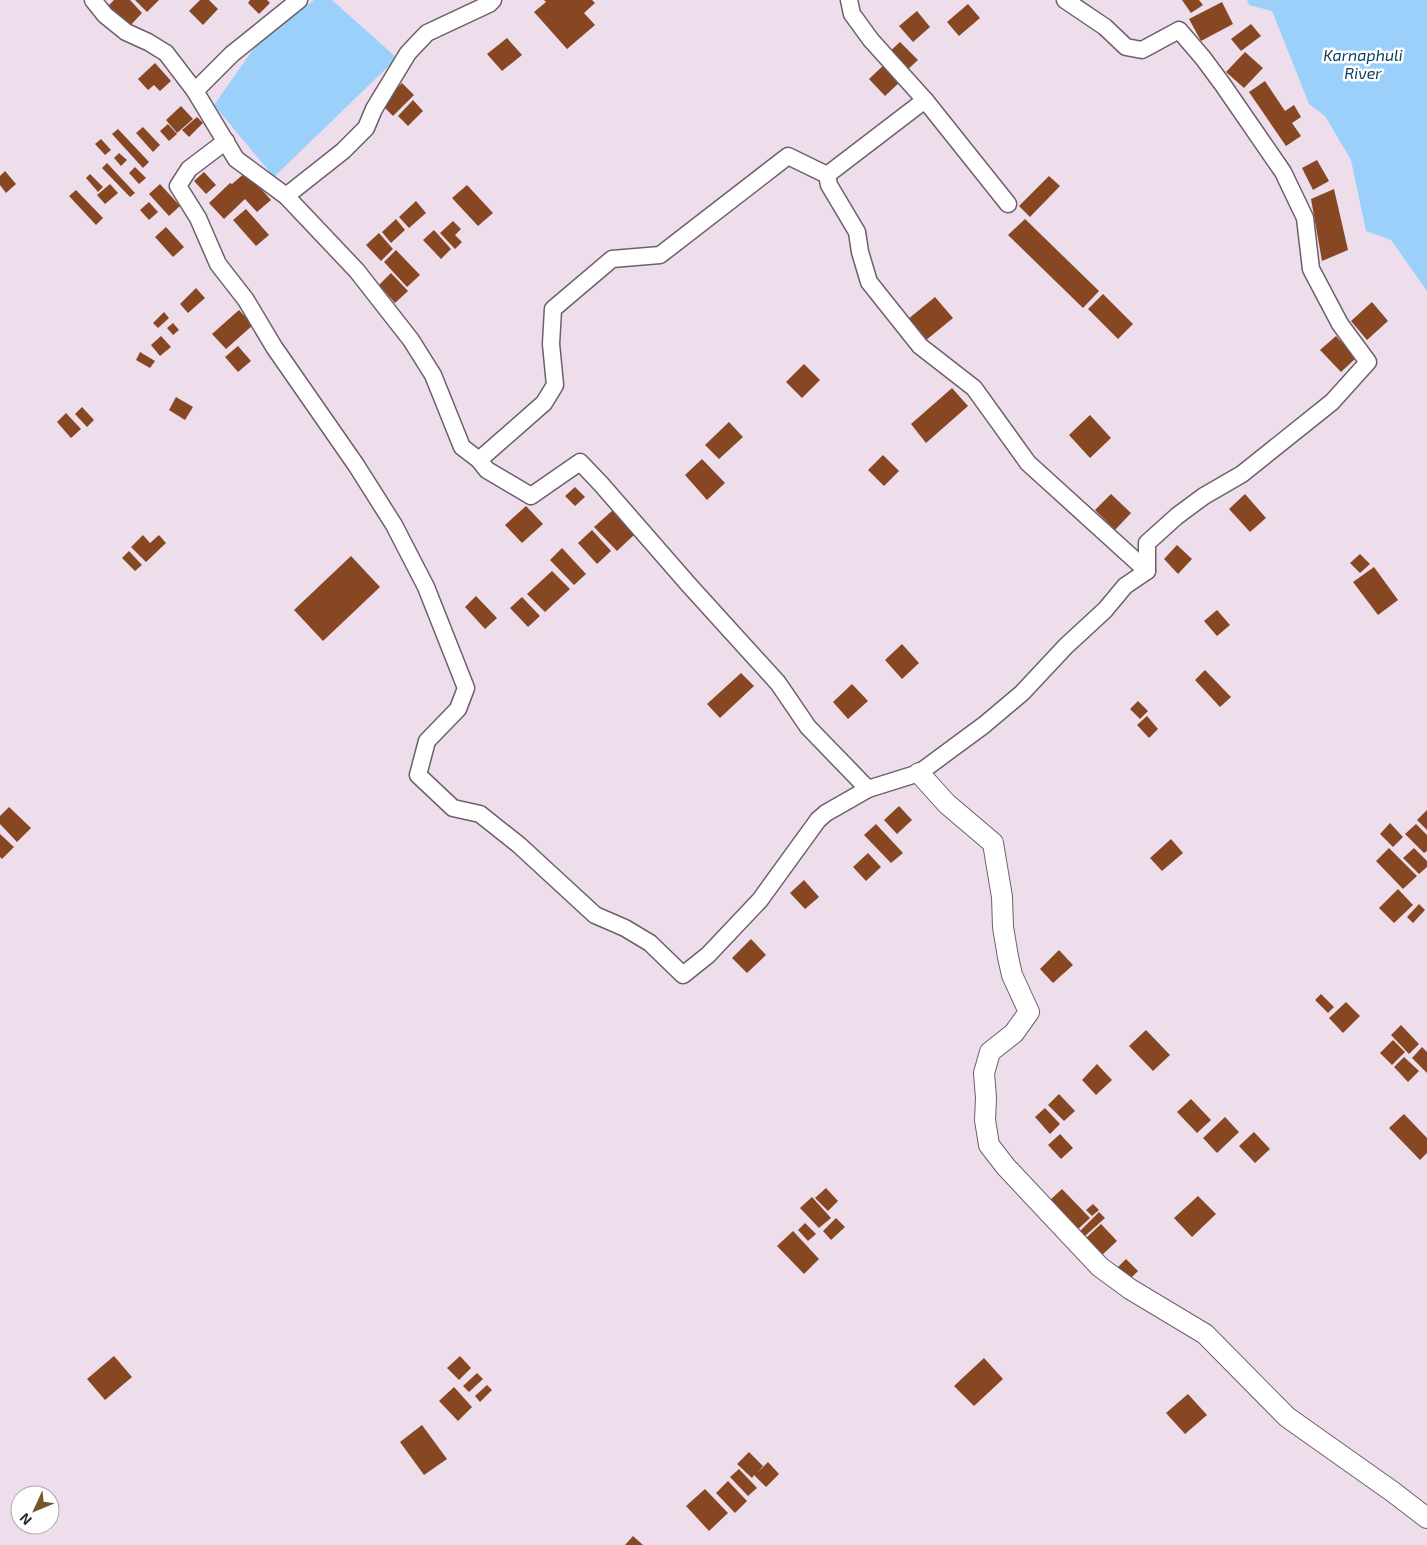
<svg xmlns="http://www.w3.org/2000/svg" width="1427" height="1545" font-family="'Exo 2',sans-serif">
<rect width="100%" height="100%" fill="#eedeec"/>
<!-- water -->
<g fill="#9bd0fa">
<polygon points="314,0 332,0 397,58 274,177 214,105 259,41"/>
<polygon points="1247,0 1427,0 1427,291 1391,240 1366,231 1351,160 1325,116 1309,104 1272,11 1249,5"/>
</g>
<!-- building -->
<g fill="#874722">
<polygon points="114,0 130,0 142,13 129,27 108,6"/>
<polygon points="135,0 159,0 147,12"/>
<polygon points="200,0 209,0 218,9 203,25 189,11"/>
<polygon points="250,0 267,0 270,3 259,14 248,3"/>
<polygon points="544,0 592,0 595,3 584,13 595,25 567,49 534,12 546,2"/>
<polygon points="1182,0 1199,0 1203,5 1191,13"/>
<polygon points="1222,2 1233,24 1201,41 1189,19"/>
<polygon points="968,4 980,18 959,36 947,22"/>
<polygon points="917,11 930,27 913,42 899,26"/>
<polygon points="1251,24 1261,36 1241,51 1231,39"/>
<polygon points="507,38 522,55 502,71 487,54"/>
<polygon points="900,42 918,60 904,73 887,54"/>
<polygon points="1245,52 1263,68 1244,88 1226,72"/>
<polygon points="155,63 171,81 160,91 154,85 148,90 138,79"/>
<polygon points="886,63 902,80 885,96 869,79"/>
<polygon points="1265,81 1285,111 1294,105 1301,117 1292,123 1301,136 1286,146 1249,92"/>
<polygon points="402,83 414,95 393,116 381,104"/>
<polygon points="413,100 423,111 408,126 398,116"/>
<polygon points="181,106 193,119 177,133 166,120"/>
<polygon points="197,117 203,123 189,137 182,130"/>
<polygon points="168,124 177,134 169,141 160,131"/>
<polygon points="143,127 160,145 153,152 136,133"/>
<polygon points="118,129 149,162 143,168 112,134"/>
<polygon points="101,139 111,150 105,155 95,144"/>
<polygon points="119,153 127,160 121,166 114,158"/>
<polygon points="1317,160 1329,181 1313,190 1302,168"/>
<polygon points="107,163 135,193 130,197 102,168"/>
<polygon points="135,167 146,178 139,184 129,173"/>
<polygon points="5,171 16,184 6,193 0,185 0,176"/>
<polygon points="204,172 216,185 206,194 194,181"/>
<polygon points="246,172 271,200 257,212 245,199 224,219 209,203 230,183 232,184"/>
<polygon points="90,174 103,187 98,192 86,178"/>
<polygon points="1049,176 1060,186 1030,217 1019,206"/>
<polygon points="110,184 118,193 105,204 97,195"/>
<polygon points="160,184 180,206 169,216 149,194"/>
<polygon points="467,185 493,213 478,226 452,198"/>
<polygon points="1334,189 1348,250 1322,261 1311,199"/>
<polygon points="76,190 103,218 96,225 69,196"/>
<polygon points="416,201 426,213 409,228 399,217"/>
<polygon points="149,202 158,212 149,220 140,210"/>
<polygon points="246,209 269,235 256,246 233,220"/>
<polygon points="396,219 405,230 391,243 382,232"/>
<polygon points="1025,219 1099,291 1083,308 1008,235"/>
<polygon points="453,221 461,229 455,235 462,242 455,249 440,233"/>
<polygon points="166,227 184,247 173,257 155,237"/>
<polygon points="434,230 451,249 441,259 423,240"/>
<polygon points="379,233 393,249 381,261 366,245"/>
<polygon points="396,250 420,275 407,287 384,262"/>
<polygon points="391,273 408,291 395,303 379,285"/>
<polygon points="196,288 205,298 188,313 180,304"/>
<polygon points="1103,294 1133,324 1118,339 1088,309"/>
<polygon points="935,297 953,318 925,341 907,320"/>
<polygon points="1372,302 1388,321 1367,340 1351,321"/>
<polygon points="239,310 253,325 226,349 212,334"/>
<polygon points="164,312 169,318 158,328 153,323"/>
<polygon points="173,323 179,330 173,335 167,328"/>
<polygon points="161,336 171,347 160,356 151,345"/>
<polygon points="1336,336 1356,358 1341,372 1320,350"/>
<polygon points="238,346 251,361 238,372 225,357"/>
<polygon points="140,352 155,361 150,368 136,360"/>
<polygon points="804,364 820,380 802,398 786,382"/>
<polygon points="952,388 968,406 926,443 911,424"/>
<polygon points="176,397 193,407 185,420 169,410"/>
<polygon points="82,407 94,420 87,427 75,414"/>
<polygon points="66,413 81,429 71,438 57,422"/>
<polygon points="1090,415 1111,438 1090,458 1069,435"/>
<polygon points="729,422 743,437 719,459 705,445"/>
<polygon points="883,455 899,471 884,486 868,470"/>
<polygon points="702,459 725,483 707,500 685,475"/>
<polygon points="575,487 585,497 575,506 565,496"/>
<polygon points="1111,494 1131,513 1115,530 1095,510"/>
<polygon points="1245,494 1266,518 1250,532 1229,509"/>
<polygon points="526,506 543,524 522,543 505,525"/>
<polygon points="613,510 635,534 617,551 594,527"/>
<polygon points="592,530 611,551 597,564 578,543"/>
<polygon points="143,535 150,543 159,535 166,543 146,562 131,547"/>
<polygon points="1177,545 1192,559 1178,574 1164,559"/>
<polygon points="562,548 586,574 574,585 550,560"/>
<polygon points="129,551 142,565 135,571 122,558"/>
<polygon points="1360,554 1370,564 1360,573 1350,563"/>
<polygon points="351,556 380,587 323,641 294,610"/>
<polygon points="1374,567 1398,600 1378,615 1353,582"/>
<polygon points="552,571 570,589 545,612 527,594"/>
<polygon points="476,596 497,618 485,629 465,607"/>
<polygon points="522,597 540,616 528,627 510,608"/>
<polygon points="1217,610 1230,625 1217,636 1204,621"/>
<polygon points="902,644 919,663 902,679 885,660"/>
<polygon points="1205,670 1231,697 1220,707 1195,680"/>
<polygon points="741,673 754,686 720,718 707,704"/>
<polygon points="852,684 868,701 848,719 833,702"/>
<polygon points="1138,701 1148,711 1140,719 1130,709"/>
<polygon points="1147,716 1158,729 1149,738 1137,725"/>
<polygon points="899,806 912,820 897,834 884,820"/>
<polygon points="9,807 31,828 17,842 0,824 0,816"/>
<polygon points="1427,810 1427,830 1417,820"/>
<polygon points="1390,823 1403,837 1393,847 1380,834"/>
<polygon points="876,824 903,853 891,863 864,835"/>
<polygon points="1416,824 1427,835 1427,851 1424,853 1405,834"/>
<polygon points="0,834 14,847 2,859 0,857"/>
<polygon points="1171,839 1183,853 1162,871 1150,858"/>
<polygon points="1389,848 1417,876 1403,889 1376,861"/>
<polygon points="1414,848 1427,861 1427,867 1419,874 1403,858"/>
<polygon points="868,853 881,867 866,881 853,867"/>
<polygon points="804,880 819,897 805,909 790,893"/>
<polygon points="1398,889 1413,905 1394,923 1379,908"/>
<polygon points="1419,904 1425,910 1413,923 1407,917"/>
<polygon points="751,939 766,955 747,973 732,958"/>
<polygon points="1059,950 1073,965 1053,983 1040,969"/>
<polygon points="1321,994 1334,1007 1328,1013 1315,1000"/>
<polygon points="1346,1002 1360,1016 1343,1033 1329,1018"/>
<polygon points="1401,1025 1419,1044 1409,1054 1391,1035"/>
<polygon points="1146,1030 1170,1055 1153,1071 1129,1046"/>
<polygon points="1393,1040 1405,1052 1392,1065 1380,1053"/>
<polygon points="1422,1047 1427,1052 1427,1073 1412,1058"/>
<polygon points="1404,1057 1419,1071 1408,1082 1394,1067"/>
<polygon points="1097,1064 1112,1080 1096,1095 1082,1080"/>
<polygon points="1059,1094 1075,1111 1064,1121 1048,1105"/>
<polygon points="1191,1099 1211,1120 1197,1133 1177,1112"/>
<polygon points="1045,1108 1060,1124 1050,1134 1035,1117"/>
<polygon points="1404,1114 1427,1138 1427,1153 1420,1160 1389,1128"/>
<polygon points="1225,1117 1239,1132 1217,1153 1203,1138"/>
<polygon points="1254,1132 1270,1149 1255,1163 1239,1146"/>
<polygon points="1060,1134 1073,1148 1061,1159 1048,1145"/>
<polygon points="826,1188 838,1201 828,1211 815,1198"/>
<polygon points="1062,1189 1090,1218 1077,1230 1049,1201"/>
<polygon points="1198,1196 1216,1214 1192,1237 1174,1218"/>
<polygon points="812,1197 831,1218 819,1228 800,1208"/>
<polygon points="1093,1204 1099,1210 1092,1216 1086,1210"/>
<polygon points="1099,1212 1105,1218 1085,1236 1080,1231"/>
<polygon points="836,1218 845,1227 831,1240 823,1231"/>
<polygon points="805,1223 816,1234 808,1241 798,1230"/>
<polygon points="1101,1224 1117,1241 1102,1255 1086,1238"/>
<polygon points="793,1231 819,1259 804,1274 777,1246"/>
<polygon points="1126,1259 1138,1271 1127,1282 1116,1269"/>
<polygon points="114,1356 132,1377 105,1400 87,1379"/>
<polygon points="460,1356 471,1368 459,1380 447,1368"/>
<polygon points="984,1358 1003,1379 974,1406 954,1386"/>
<polygon points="477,1373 483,1379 469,1392 463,1386"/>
<polygon points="487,1385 492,1390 480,1402 475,1396"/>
<polygon points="454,1387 472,1407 458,1421 439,1401"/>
<polygon points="1188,1394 1207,1415 1185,1434 1166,1413"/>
<polygon points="422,1425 447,1459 424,1475 400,1442"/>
<polygon points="749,1452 763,1466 758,1472 768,1462 779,1474 766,1487 754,1475 752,1478 737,1464"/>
<polygon points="739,1469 757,1488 748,1496 730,1477"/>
<polygon points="728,1481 747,1501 735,1513 716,1493"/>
<polygon points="705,1489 728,1513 709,1531 686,1506"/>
<polygon points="633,1536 643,1545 625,1545"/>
</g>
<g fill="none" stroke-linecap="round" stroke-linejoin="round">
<!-- minor casing -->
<g stroke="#6d5f6c" stroke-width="19">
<g id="minor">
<polyline points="93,0 105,15 126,32 148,42 166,53 195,91 236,159 286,196 357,271 411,340 433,375 462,447 479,460 544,403 555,385 551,344 553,309 612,259 660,255 788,156 827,175 925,100 1008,204"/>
<polyline points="849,0 852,14 871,40 925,100"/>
<polyline points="1065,0 1105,27 1126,47 1142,50 1179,30 1203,58 1223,85 1283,172 1305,218 1311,269 1340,324 1368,362 1332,402 1242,474 1204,496 1177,516 1147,543 1147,571"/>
<polyline points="195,91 232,54 299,0"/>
<polyline points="226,141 189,169 178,186 198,218 218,264 246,300 274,347 356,465 394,525 426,587 466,688 458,709 427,741 418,775 453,808 480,814 519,845 595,915 625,928 650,943 683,975 708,955 760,900 818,820 826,813 868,789 919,773 984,725 1022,693 1066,646 1105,610 1125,586 1147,571 1028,463 974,388 920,346 869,282 860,252 857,232 829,185 827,175"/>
<polyline points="286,196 343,151 366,128 374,109 408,53 427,33 489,4 493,0"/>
<polyline points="479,460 487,470 531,496 580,462 601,484 689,585 778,683 808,727 868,789"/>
</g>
</g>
<!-- tertiary casing -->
<g stroke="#6d5f6c" stroke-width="22">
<polyline id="tertiary" points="919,773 947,804 993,843 1002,897 1003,927 1008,957 1012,975 1029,1012 1014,1033 990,1052 984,1073 986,1098 985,1120 989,1145 1006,1167 1100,1267 1130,1289 1205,1334 1287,1417 1393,1492 1427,1518"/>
</g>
<!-- minor -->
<use href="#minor" stroke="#fff" stroke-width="16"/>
<!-- tertiary -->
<use href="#tertiary" stroke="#fff" stroke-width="20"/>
</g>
<g text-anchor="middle" stroke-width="5" stroke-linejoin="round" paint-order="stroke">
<!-- water labels -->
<g font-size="16" font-style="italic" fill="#0b4062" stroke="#fff">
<text x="1363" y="61">Karnaphuli<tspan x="1363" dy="18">River</tspan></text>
</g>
</g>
<!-- north arrow -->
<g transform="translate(35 1510) rotate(226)"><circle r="24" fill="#ffffff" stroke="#aba9ab"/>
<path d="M0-4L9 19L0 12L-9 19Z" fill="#74582b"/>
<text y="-8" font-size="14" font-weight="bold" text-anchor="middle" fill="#2e282d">N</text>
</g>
</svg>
